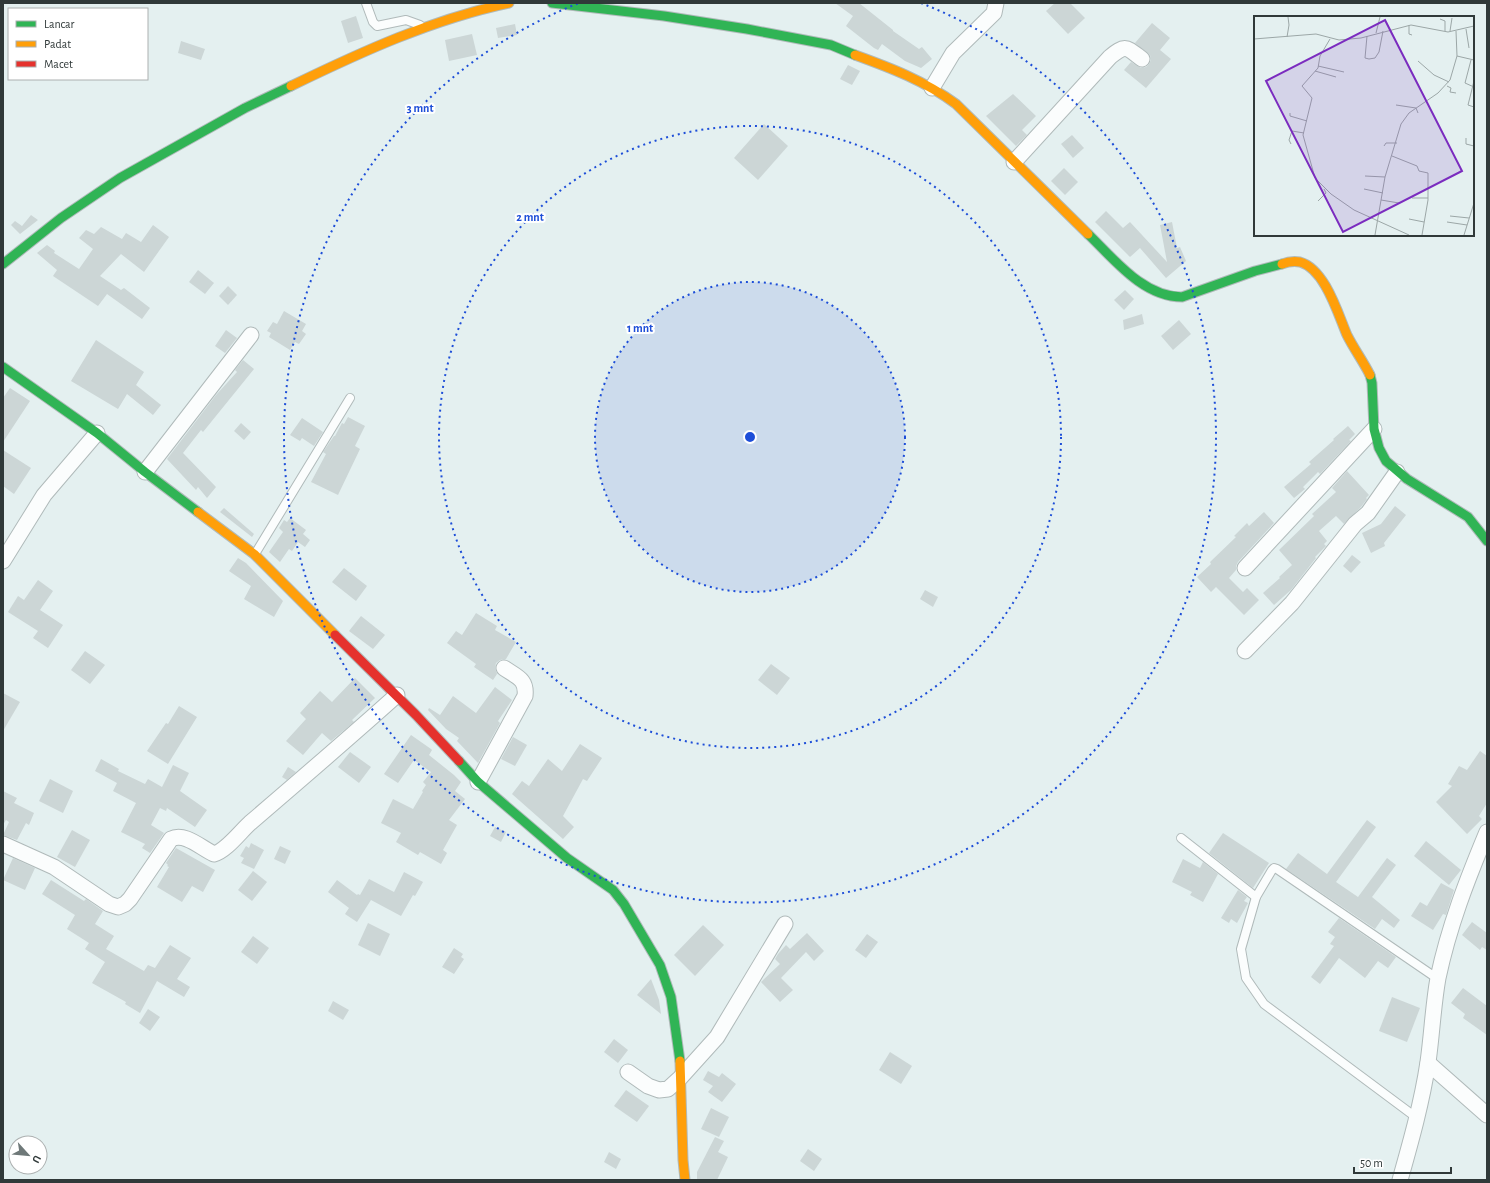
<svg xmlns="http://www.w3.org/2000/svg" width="1490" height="1183" font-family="'Alegreya Sans',sans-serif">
<rect width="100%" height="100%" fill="#e4f0f0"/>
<!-- building -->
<g fill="#ccd6d6">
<polygon points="835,3 859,3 893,30 893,31 919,49 922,47 932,59 921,68 905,61 882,44 878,50 874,48 846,26 853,16"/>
<polygon points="1055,3 1070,3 1085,18 1068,34 1046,11"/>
<polygon points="356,16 363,38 348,43 341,21"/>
<polygon points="1152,23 1170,38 1160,50 1171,59 1146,88 1124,70 1131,62 1141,68 1146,67 1149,64 1151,60 1150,55 1135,43"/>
<polygon points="515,24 517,35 498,38 496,28"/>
<polygon points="472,34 477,55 449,61 445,40"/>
<polygon points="181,41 205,49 201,60 178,53"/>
<polygon points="848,65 860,71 852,85 840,79"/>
<polygon points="1013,94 1036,116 1022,130 1027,135 1016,146 986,116"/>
<polygon points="764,124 788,146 758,180 734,158"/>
<polygon points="1072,135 1084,148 1073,158 1061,144"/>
<polygon points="1064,168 1078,182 1065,195 1051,181"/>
<polygon points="1106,211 1123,228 1130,222 1167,262 1160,225 1172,222 1177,248 1180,247 1186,261 1166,278 1140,248 1130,257 1095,222"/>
<polygon points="31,215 38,220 20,234 11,225 15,221 22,226"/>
<polygon points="153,225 169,237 144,272 121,254 100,276 121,290 124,288 150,308 142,319 107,294 98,306 53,276 57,270 37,253 47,245 55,251 54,253 79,269 93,249 79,238 86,230 94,234 101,227 122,239 126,233 141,242"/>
<polygon points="198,270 214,283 205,294 189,282"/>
<polygon points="228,286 237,295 228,305 219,296"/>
<polygon points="1125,290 1134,299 1124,310 1114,300"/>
<polygon points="284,311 306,324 302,331 306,334 299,344 295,342 290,350 269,337 271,333 267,331 273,322 277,324"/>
<polygon points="1142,314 1144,324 1124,330 1123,320"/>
<polygon points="1179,320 1191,334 1173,350 1161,336"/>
<polygon points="226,330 237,338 225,353 215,346"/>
<polygon points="96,340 144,372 136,385 161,405 153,415 127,394 118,409 71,381"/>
<polygon points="243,360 254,369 203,432 201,430 183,453 216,487 207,498 198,487 196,490 167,459 216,395 237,372 235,370"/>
<polygon points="10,388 30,401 3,442 3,398"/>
<polygon points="348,417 365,426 355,446 360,449 338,495 311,482 326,454 323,452 334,436 335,436 342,423 344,424"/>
<polygon points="302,418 323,432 314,446 302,438 300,441 290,435"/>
<polygon points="241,423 251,432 244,440 234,431"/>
<polygon points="1348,426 1355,434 1349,440 1351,441 1320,474 1318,472 1303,487 1305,489 1294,498 1284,487 1311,464 1309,462 1334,440 1333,439"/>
<polygon points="3,450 31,468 14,494 3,486"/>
<polygon points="1347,471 1369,495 1366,498 1367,499 1361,507 1344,524 1336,516 1319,531 1327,541 1324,544 1326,546 1315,557 1316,558 1291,590 1274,605 1263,593 1280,578 1279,577 1292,565 1279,550 1314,516 1312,514 1336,492 1332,488"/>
<polygon points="1395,506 1406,515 1384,543 1385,546 1371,553 1362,533 1381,524"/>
<polygon points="224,508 254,534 252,537 220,512"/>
<polygon points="1264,512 1274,523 1238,562 1236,566 1236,570 1229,578 1243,592 1247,588 1259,600 1244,615 1216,587 1211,592 1197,577 1211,564 1210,562 1236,537 1234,536 1247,523 1249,526"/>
<polygon points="290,518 306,530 303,534 310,540 305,547 298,542 292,551 289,549 280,562 269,552 283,532 279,528 284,520 287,522"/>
<polygon points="1352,555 1361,562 1351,573 1343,566"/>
<polygon points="238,558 246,563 283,601 274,617 244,599 251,586 229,571"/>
<polygon points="344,568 367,586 356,601 332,582"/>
<polygon points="38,580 53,591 40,610 63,625 48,648 33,638 38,631 8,612 18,596 24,600"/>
<polygon points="925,590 938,597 933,607 920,599"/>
<polygon points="476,613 497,626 495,630 516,642 506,659 500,660 496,663 495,668 497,674 493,680 474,667 476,664 447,643 456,631 462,635"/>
<polygon points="361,616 385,635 373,649 349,631"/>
<polygon points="85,651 105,665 90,684 71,670"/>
<polygon points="771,664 790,678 777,695 758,680"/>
<polygon points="355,678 375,698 352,720 354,722 331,741 322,733 303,755 286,741 306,719 300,713 320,691 332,702"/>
<polygon points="495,687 512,700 498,721 500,723 478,763 457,741 459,738 446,729 428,710 429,708 440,715 453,696 476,713"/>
<polygon points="3,693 20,702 3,731"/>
<polygon points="179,706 197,717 168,764 147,751 166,723 168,724"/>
<polygon points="411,735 431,749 432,750 429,755 454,775 461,782 455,791 465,799 449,820 457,825 443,850 447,853 441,864 420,852 418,855 396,842 401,833 381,823 393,799 413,809 423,792 422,791 426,785 423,782 431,772 414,760 398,783 384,774"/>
<polygon points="513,737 527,745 515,766 501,759"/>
<polygon points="580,744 602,758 587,781 583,779 563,816 574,827 563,839 512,794 522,781 529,786 548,759 562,771"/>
<polygon points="1480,751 1487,756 1487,803 1479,816 1482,819 1467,834 1436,802 1452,786 1448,784 1459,766 1467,770"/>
<polygon points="350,752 371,767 359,783 338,767"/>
<polygon points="101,759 119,769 118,771 145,784 148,779 162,787 173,765 189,773 180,791 207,810 195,827 167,808 166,811 160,808 151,825 164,833 150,853 142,848 145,844 121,832 136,803 113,791 117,783 95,771"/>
<polygon points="288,767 296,772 287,780 282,777"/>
<polygon points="50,779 73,791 63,813 39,801"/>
<polygon points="3,791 17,798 14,803 34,813 29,825 26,823 17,840 3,835 9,822 6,820 3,825"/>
<polygon points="1367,820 1376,827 1336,882 1358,897 1387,858 1396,865 1372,897 1400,920 1394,928 1382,919 1375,929 1286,869 1298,853 1327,874"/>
<polygon points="495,827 506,832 501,842 490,836"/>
<polygon points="72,830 90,840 75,867 57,857"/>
<polygon points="1223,833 1269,863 1253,888 1209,853"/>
<polygon points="1426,841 1461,870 1449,885 1414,856"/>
<polygon points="251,843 264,850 254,869 241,863 244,858 240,856 246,846 249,848"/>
<polygon points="280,846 291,851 285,864 274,859"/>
<polygon points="176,848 215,870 203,892 192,886 182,902 157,887 169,867 167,866 168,865 166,863"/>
<polygon points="13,858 35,868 25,890 3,880"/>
<polygon points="1183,859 1200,868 1203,862 1218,874 1203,902 1190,895 1192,892 1172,882"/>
<polygon points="253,871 267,882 252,901 238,890"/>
<polygon points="404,872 423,882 415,896 413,895 401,916 371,900 357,922 345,914 349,908 328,892 337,880 357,895 358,894 360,895 369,879 394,892"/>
<polygon points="51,880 84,901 86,899 103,911 95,924 114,936 106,949 144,971 148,965 155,968 170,945 191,958 177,979 190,987 184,997 157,981 140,1013 125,1004 126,1002 92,983 105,962 85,949 89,943 67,929 75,915 42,894"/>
<polygon points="1441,883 1454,890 1446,915 1443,914 1433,930 1411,916 1420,902 1427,906"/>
<polygon points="1238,890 1247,897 1244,901 1248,903 1237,923 1231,919 1229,923 1221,918"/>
<polygon points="1339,918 1396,957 1388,968 1378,961 1365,978 1339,958 1320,984 1311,977 1334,946 1330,944 1335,937 1328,932"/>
<polygon points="1472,922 1487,933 1487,950 1482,947 1480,950 1462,935"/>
<polygon points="368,923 390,934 380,956 358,945"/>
<polygon points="703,925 724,945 695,976 674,955"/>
<polygon points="807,933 824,951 814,961 806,952 781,978 793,990 780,1002 761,982 780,964 775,959 778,954 786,945 790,949"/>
<polygon points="867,934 878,942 866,958 855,950"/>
<polygon points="253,936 269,948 257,964 241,952"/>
<polygon points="454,948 463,954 461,957 464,959 454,974 442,967"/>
<polygon points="651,979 659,1000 661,1014 637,995"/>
<polygon points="1463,988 1487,1006 1487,1035 1463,1018 1465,1014 1451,1003"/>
<polygon points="1392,997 1420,1008 1407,1042 1379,1031"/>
<polygon points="333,1001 349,1010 343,1020 328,1011"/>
<polygon points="148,1009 160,1017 150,1031 139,1023"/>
<polygon points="614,1039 628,1050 618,1063 604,1052"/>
<polygon points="890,1052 912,1066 901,1084 879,1070"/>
<polygon points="708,1071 719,1077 722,1073 736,1084 722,1102 708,1092 713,1086 703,1080"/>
<polygon points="626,1090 649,1106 637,1122 614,1106"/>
<polygon points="711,1108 729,1117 719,1137 701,1129"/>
<polygon points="715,1137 724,1141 718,1152 728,1157 717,1180 697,1180 697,1172"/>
<polygon points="808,1149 822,1159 814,1171 800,1161"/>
<polygon points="609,1152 621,1159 616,1169 604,1162"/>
</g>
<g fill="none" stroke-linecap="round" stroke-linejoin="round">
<!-- lane casing -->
<g stroke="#b0baba" stroke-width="10">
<g id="lane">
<polyline points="366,3 373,22 377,26 406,20 420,25"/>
<polyline points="255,554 350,398"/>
<polyline points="1181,838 1256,897"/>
<polyline points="1417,1118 1264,1004 1246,978 1241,949 1256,897 1272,870 1274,868 1277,869 1438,979"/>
</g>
</g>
<!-- street casing -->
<g stroke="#b0baba" stroke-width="17">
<g id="street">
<polyline points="932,88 953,53 994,13 996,3"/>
<path d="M1014,162L1110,57C1126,44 1126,47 1142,59"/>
<polyline points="145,472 251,335"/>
<polyline points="3,561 44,495 97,433"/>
<polyline points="1245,568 1374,429"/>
<polyline points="1245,651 1292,603 1355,524 1368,513 1397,472"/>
<path d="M478,782L525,696C527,679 517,677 504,668"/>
<path d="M3,844L54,867L109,904L118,907L125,904L130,899L171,839C185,832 201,848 214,854C226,851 240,832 250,823C299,781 348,739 397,695"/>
<polyline points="1428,1063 1487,1115"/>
<polyline points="628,1072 648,1086 659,1090 668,1089 680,1078 717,1037 785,924"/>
<path d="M1400,1180C1411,1141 1422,1102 1428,1062C1432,1034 1433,1006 1438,978C1449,926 1467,880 1487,832"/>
</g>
</g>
<!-- fast casing -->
<g stroke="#b0baba" stroke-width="11">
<g id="fast">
<polyline points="552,3 664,16 747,29 831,45 855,55"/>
<path d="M1088,234C1114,259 1143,297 1182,297L1255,271L1282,264"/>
<polyline points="3,264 61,218 120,178 245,108 291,86"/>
<polyline points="3,367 97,433 145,472 198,512"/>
<polyline points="1370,375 1372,383 1374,429 1379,448 1386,461 1407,479 1468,517 1487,541"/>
<polyline points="459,761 478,782 567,858 613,890 624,904 660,965 671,997 680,1061"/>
</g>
</g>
<!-- slow casing -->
<g stroke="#b0baba" stroke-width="11">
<g id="slow">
<path d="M855,55C891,68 925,81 956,104L1088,234"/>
<path d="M291,86C361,52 433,19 509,3"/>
<path d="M1282,264C1287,262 1294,261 1300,262C1325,269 1338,314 1347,335C1354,349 1363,361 1370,375"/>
<polyline points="198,512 254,554 335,635"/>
<polyline points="680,1061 683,1160 685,1180"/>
</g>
</g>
<!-- jam casing -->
<g stroke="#b0baba" stroke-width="11">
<polyline id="jam" points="335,635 416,715 459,761"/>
</g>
<!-- lane -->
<use href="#lane" stroke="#fbfdfd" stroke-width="8"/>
<!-- street -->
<use href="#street" stroke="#fbfdfd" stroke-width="15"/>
<!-- fast -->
<use href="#fast" stroke="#30b455" stroke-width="9"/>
<!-- slow -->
<use href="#slow" stroke="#ff9f0a" stroke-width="9"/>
<!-- jam -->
<use href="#jam" stroke="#e5322d" stroke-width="9"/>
</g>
<!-- distance rings -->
<circle cx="750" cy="437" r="155" fill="#1d4ed8" fill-opacity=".12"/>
<g fill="none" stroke="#1d4ed8" stroke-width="2" stroke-dasharray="2 4">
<circle cx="750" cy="437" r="155"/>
<circle cx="750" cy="437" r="311"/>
<path d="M921 3A466 466 0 1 1 579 3"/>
</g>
<!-- overview -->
<g transform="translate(1254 16)">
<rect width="220" height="220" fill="#e4f0f0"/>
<path fill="none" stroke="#9ca7a7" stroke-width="1" d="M186,3L191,5V15M155,9V18L158,19M212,13L215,32M196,15L198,2M122,17L126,1M113,20L111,42L115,43L121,42L125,36L129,15M33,21L35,9L34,1M0,23L62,18L85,24L107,22L157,9L194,16L220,10M76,23L66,40L64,52L48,70L58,82L49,119L61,162L77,178L100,194L155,219M203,40L220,44M217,44L211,67L220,71M164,45L180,59L195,66M64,50L90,56M61,55L82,61M220,65L214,89L220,91M193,70L197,72L196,76L202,77M142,89L162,92L164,97M36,97V100L53,105M212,122V128L220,130M37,128L35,124L38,115L50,117M130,130L132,127H143M138,140L163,150L165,155L174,157V184L168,219M111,160L131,161M110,173L129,177M158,182H174M127,184L145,187M64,185L72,177L70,173M196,200L215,202M155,203L170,206M193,206L213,209M121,219L131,161L147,108L155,97L184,77L196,64L203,40L202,15M210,219L220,187"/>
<path fill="#7b2cbf" fill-opacity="0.15" stroke="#7b2cbf" stroke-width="2" d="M131,4L208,155L89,216L12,65Z"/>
<rect width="220" height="220" fill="none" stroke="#303939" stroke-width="2"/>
</g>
<circle cx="750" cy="437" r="6" fill="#1d4ed8" stroke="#fff" stroke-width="2"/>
<g font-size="12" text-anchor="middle" font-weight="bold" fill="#1d4ed8" stroke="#fff" stroke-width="4" stroke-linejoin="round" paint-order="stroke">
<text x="420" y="112">3 mnt</text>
<text x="530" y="221">2 mnt</text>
<text x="640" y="332">1 mnt</text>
</g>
<!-- border -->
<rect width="1490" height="1183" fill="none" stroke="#303939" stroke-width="8"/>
<!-- legend -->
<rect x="8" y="8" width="140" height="72" fill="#ffffff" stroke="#acb0b0"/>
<rect x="16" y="21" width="20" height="6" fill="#30b455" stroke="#acb0b0"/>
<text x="44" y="28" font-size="12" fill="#303939">Lancar</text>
<rect x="16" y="41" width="20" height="6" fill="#ff9f0a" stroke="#acb0b0"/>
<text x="44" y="48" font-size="12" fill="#303939">Padat</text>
<rect x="16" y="61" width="20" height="6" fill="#e5322d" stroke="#acb0b0"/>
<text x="44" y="68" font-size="12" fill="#303939">Macet</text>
<!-- north arrow -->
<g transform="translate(28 1155) rotate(117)"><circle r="19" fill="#ffffff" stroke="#acb0b0"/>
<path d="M0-3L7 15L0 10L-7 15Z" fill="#6f7979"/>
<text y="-6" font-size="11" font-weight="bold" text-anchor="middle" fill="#303939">U</text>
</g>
<!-- scale -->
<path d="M1354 1167v6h97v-6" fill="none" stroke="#303939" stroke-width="2"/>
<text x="1360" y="1167" font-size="12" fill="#303939" stroke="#ffffff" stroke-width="3" paint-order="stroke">50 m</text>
</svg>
